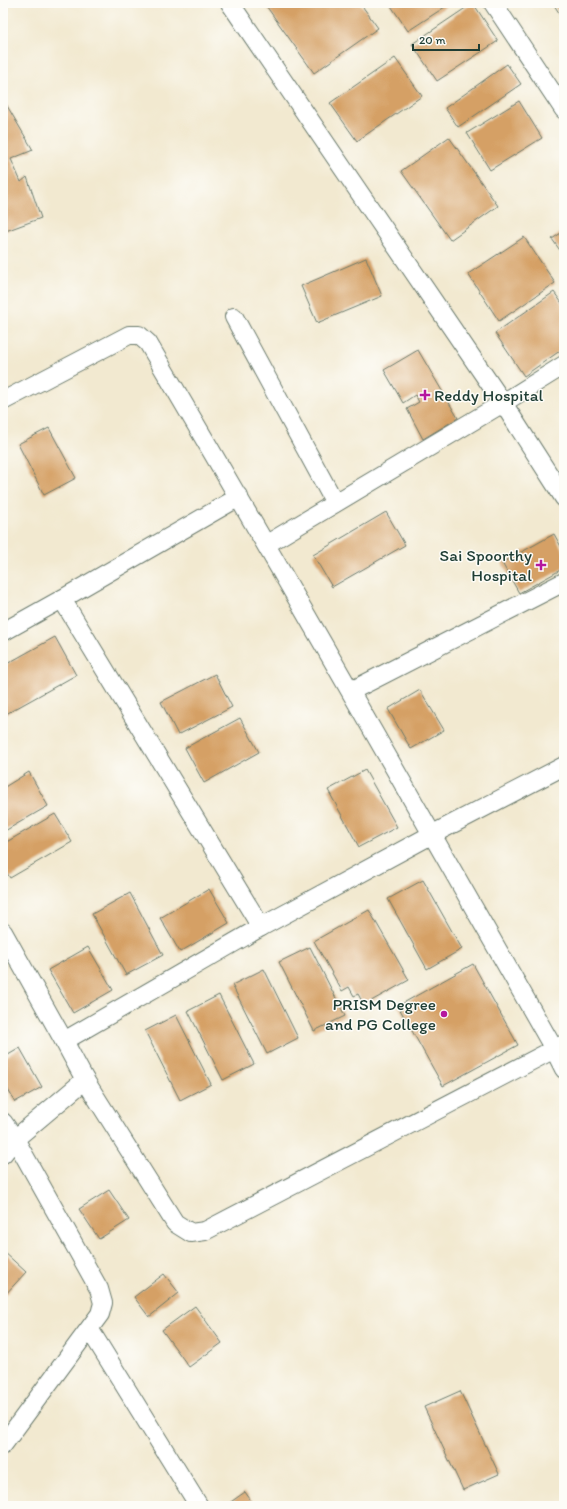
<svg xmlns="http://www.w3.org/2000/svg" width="567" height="1509" font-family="Itim,sans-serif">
<rect width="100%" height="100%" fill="#fdfcf7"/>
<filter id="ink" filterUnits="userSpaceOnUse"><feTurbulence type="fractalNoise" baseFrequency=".025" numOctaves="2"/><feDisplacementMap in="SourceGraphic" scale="8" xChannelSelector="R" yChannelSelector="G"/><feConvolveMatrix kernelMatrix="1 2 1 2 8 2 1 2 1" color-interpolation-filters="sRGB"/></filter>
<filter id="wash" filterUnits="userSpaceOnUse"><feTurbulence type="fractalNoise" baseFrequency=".012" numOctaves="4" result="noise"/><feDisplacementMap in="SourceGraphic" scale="16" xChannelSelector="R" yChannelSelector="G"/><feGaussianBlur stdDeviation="0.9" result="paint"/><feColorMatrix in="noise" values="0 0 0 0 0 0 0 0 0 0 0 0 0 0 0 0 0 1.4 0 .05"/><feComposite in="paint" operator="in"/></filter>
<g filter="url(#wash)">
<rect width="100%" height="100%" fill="#f2e9d0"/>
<g id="blocks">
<!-- building -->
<g fill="#d5a065">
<polygon points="264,3 360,3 378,28 314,73"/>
<polygon points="389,3 451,3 408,31"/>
<polygon points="473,3 498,41 437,81 412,44"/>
<polygon points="557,3 564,3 563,19 554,5"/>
<polygon points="395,58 422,96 357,141 330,103"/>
<polygon points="507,64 521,84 458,127 445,108"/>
<polygon points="3,99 33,150 11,159 21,182 27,177 41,218 3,232"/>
<polygon points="519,101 542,138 490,170 467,133"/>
<polygon points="449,137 498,206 450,240 401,171"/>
<polygon points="564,231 564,256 552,239"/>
<polygon points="524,237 555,283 499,321 468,274"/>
<polygon points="366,258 382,296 317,323 301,286"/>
<polygon points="554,292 564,306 564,348 524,376 495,333"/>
<polygon points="418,350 458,418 423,439 407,409 419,402 415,395 403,403 384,370"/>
<polygon points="49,428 76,478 44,495 18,444"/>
<polygon points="386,512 405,545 332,587 313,555"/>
<polygon points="554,534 564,552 564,568 519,593 502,563"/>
<polygon points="55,637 76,675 6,714 3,710 3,666"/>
<polygon points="215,674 232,707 178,735 161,702"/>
<polygon points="420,690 444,730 411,749 388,709"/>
<polygon points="240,718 259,752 204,783 185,748"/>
<polygon points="365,770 397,827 359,847 328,790"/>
<polygon points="29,772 48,806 3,832 3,788"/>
<polygon points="55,814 72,842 10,878 3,867 3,844"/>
<polygon points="423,880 462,949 427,969 388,899"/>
<polygon points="209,889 229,923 180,952 160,918"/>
<polygon points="130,893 163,955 126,975 92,914"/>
<polygon points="369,910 409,980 364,1005 358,994 354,996 349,987 342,991 314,941"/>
<polygon points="88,947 113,990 73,1013 48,970"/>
<polygon points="310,947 345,1016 314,1031 279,962"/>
<polygon points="473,964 518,1045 443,1086 398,1006"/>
<polygon points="264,969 298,1038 267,1054 232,985"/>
<polygon points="219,995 254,1064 223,1080 188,1011"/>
<polygon points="176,1015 211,1084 180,1100 145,1031"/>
<polygon points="20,1048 42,1087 15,1102 3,1081 3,1058"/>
<polygon points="109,1190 129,1220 99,1239 79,1209"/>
<polygon points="3,1251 26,1272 3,1297"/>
<polygon points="164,1274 179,1293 149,1317 134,1297"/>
<polygon points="195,1306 222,1343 189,1367 162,1330"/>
<polygon points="460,1391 499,1474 463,1490 424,1407"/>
<polygon points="245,1492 255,1506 225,1506"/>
</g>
</g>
</g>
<g filter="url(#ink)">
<use href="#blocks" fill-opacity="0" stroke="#69796b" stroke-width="1"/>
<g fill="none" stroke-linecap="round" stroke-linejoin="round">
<!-- street casing -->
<g stroke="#69796b" stroke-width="20">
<g id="street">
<polyline points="230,3 503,403 564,498"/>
<polyline points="493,3 564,110"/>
<polyline points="234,317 335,503"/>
<path d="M3,401L129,335H139L148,343C286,577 420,813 554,1049L564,1069"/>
<polyline points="239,497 62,599 261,927"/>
<polyline points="267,544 503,403 564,365"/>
<polyline points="3,632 62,599"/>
<polyline points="351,691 564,582"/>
<polyline points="564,766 433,834 261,927 64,1041 85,1080 175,1223 191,1233 205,1231 564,1044"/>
<polyline points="3,932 64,1041"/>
<polyline points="3,1122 15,1139 99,1289 103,1303 100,1314 3,1445"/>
<polyline points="3,1154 15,1139 85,1080"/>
<polyline points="90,1330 199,1506"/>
</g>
</g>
<!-- street -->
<use href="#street" stroke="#fff" stroke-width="18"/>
</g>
</g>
<!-- markers -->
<g fill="#b5179e" stroke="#fdfcf7" stroke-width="1.5">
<path d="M423 389h4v4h4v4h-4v4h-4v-4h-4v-4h4z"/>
<path d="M539 559h4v4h4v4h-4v4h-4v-4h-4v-4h4z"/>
<circle cx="444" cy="1014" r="4"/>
</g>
<g text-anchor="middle" stroke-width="3" stroke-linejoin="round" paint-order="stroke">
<!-- poi labels -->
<g font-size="17" fill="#1f3d34" stroke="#fdfcf7" text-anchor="end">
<text x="434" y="401" text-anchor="start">Reddy Hospital</text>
<text x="532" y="561">Sai Spoorthy<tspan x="532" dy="20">Hospital</tspan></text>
<text x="436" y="1010">PRISM Degree<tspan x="436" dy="20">and PG College</tspan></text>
</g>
</g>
<!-- margin -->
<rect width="567" height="1509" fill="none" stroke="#fdfcf7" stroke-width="16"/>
<!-- scale -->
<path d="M413 44v6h66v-6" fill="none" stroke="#1f3d34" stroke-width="2"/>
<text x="419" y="44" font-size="12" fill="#1f3d34" stroke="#fdfcf7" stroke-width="3" paint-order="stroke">20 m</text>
</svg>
